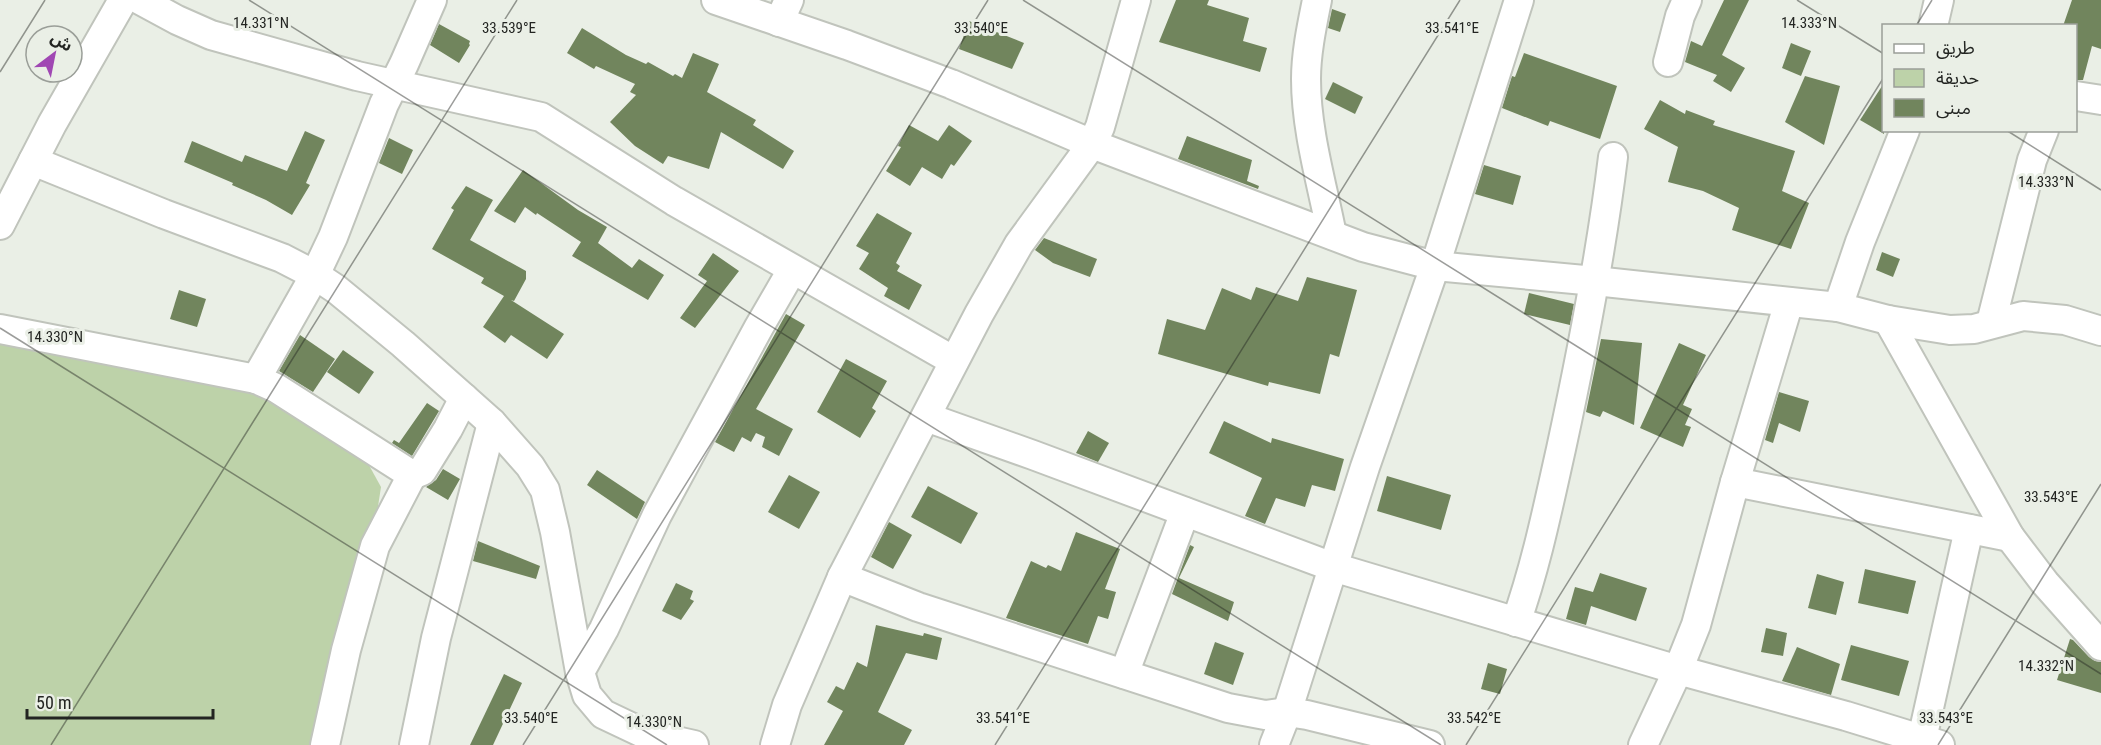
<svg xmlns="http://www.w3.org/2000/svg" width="2101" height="745" font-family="'Roboto Condensed','Noto Sans Arabic',sans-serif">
<rect width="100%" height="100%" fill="#eaefe6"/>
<!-- green -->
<polygon fill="#bdd2a9" points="0,340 77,352 262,396 365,458 381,487 375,526 315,745 0,745"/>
<!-- building -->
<g fill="#71855d">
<polygon points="1176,0 1209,0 1207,5 1249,18 1243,41 1267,48 1260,72 1159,42"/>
<polygon points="1724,0 1749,0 1722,55 1745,68 1731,92 1713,81 1717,75 1685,62 1691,41 1702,46"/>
<polygon points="2072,0 2101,0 2101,49 2092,46 2083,80 2076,80 2076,26 2063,26"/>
<polygon points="1332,9 1346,14 1340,32 1328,28"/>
<polygon points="969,21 1024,43 1012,69 959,49"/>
<polygon points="439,24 470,41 469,44 470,45 459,63 430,45"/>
<polygon points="582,28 626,55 646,64 648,62 673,76 675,74 682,78 693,53 719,64 707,92 756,120 753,125 794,151 783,169 721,132 709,169 668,156 663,164 635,146 610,122 636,95 630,92 635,84 596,66 594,69 567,53"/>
<polygon points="1791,43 1811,51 1801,76 1782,68"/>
<polygon points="1524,53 1617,86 1600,139 1550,121 1548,126 1502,108 1512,76 1515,77"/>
<polygon points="1805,76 1840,86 1824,145 1785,122"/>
<polygon points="1333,82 1363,97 1355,114 1325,99"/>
<polygon points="1884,83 1884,134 1860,120"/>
<polygon points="1660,100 1685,114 1686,110 1715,121 1713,125 1795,151 1782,191 1809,203 1791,249 1732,230 1739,208 1703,191 1668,182 1678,147 1644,129"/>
<polygon points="909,125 938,141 949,125 972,141 954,166 951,164 942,179 922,167 910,186 886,171 901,147 898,146"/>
<polygon points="305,131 325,140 306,183 310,185 292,215 266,200 232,185 233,183 184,162 192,141 242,162 245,155 287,171"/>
<polygon points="1187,136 1252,160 1247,181 1259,186 1258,189 1178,159"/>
<polygon points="389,138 413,150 402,174 379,163"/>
<polygon points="1484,165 1521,176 1513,205 1475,194"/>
<polygon points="523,170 578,210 607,227 598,243 632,268 639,259 664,275 648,300 572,256 581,242 537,213 536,215 525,207 515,223 494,211"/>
<polygon points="466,186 493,200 470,240 526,271 526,279 514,301 511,300 564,334 547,359 511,335 505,343 483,327 504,296 481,283 484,278 432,249 454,210 451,208"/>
<polygon points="877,213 912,233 896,263 900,266 897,271 922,285 909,310 884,296 888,288 859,269 869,253 856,246"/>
<polygon points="1044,238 1097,259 1090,277 1053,263 1035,250"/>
<polygon points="1882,252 1900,259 1893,277 1876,270"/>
<polygon points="713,253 739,271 695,328 680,318 707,281 698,275"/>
<polygon points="1307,277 1357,290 1339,357 1330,354 1320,394 1269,382 1268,386 1158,354 1167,319 1205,330 1222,288 1251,300 1256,287 1298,301"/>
<polygon points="179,290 206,299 197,327 170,319"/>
<polygon points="1529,293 1574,304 1570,325 1524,314"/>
<polygon points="786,314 805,325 756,409 793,429 779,456 762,447 765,437 756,433 751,442 742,437 734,452 715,442"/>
<polygon points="300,335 335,359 313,392 279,371"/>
<polygon points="1601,339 1642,343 1634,425 1603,411 1600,417 1586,412"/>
<polygon points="1679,343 1706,355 1683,405 1692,409 1685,425 1691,427 1683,447 1640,428"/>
<polygon points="343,350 374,372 359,394 327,372"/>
<polygon points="846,359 887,381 872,408 876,411 860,438 817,412"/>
<polygon points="1779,392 1809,401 1800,432 1779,423 1773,443 1765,440"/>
<polygon points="427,403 439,411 412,456 392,443 394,440 399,443"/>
<polygon points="1224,421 1271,443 1272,438 1344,459 1335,491 1312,485 1305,507 1276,498 1265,524 1245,516 1262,478 1209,453"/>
<polygon points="1088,431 1109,443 1098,462 1076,453"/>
<polygon points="443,469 460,479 448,500 426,487 436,480"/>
<polygon points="597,470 645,502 637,519 587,485"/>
<polygon points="789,475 820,492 799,529 768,512"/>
<polygon points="1387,476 1451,495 1441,530 1377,511"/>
<polygon points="928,486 978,513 961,544 911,517"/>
<polygon points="889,522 912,535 893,569 871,557"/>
<polygon points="1076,532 1120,549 1105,589 1116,592 1108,619 1098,616 1088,644 1006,618 1031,561 1046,568 1048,565 1061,571"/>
<polygon points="478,541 540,566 536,579 473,561"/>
<polygon points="1190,545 1194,547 1179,578 1234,602 1228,621 1172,594"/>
<polygon points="1865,569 1916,581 1908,614 1858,603"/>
<polygon points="1600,573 1647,588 1636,621 1591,606 1586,625 1566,619 1575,587 1593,592"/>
<polygon points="1817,574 1844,582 1836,615 1808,608"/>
<polygon points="676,583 693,591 690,599 694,601 681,620 662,611"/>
<polygon points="876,625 923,636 924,633 942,638 937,660 906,653 878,712 912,730 904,745 824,745 843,711 827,702 836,686 844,690 857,662 867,667"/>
<polygon points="1766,628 1787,633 1783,656 1761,652"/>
<polygon points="2070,639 2073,640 2089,657 2095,661 2101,662 2101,693 2057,680"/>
<polygon points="1215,642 1244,653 1233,685 1204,674"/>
<polygon points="1851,645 1909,661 1899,696 1841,680"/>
<polygon points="1797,647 1840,664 1831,695 1782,681"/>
<polygon points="1488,663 1507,669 1500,694 1481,689"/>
<polygon points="504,674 522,683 493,745 470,745"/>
</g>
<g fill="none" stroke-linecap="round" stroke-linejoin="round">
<!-- minor casing -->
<g stroke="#c0c4bc" stroke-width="32">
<g id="minor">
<polyline points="140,0 177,20 211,35 357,76 541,117 674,201 954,361"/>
<polyline points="716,0 847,45 951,84 1092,144 1363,247 1435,266 1595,281 1838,307 1888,320 1950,330 1974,329 2023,316 2065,320 2101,331"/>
<path d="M1317,0C1312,25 1306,53 1306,79C1306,131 1322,184 1332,235"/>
<polyline points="779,22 789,0"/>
<polyline points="1933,26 1939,0"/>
<polyline points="1668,62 1680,16 1687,0"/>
<polyline points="2076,96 2101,100"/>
<polyline points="33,161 164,214 282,258 315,275 336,289 403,344 464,398 492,423 530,466 545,490 555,532 580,672 587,695 603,714 645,734 694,745"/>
<polyline points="0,225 52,124 123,0"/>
<polyline points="1838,307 1860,242 1905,130"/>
<polyline points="1888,320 2010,537 2045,583 2101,646"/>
<polyline points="1991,323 2032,160 2044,130"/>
<polyline points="0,329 256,379 276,388 412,475 375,546 346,650 325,745"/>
<polyline points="256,379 315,275 333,237 384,104 404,64 432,0"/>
<polyline points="926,417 1033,455 1333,567 1678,670 1846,716 1940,745"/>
<polyline points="412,475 422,471 448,429 464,398"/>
<polyline points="1735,482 2010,537"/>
<polyline points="842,577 918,607 1228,708 1265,715 1287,712 1307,715 1430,745"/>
<path d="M1516,622C1536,566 1548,507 1561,449C1582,352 1601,255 1613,157"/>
<polyline points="580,672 604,629 657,515 759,327 792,270"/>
<polyline points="1124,674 1185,512"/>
<polyline points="1922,739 1969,529"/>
<polyline points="414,745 436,638 492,423"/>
<polyline points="775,745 787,705 842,577 979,314 1019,244 1092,144 1100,127 1136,0"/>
<polyline points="1274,745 1287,712 1365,467 1435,266 1519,0"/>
<polyline points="1643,745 1678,670 1696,625 1735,482 1789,302"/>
</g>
</g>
<!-- minor -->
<use href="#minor" stroke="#fff" stroke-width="28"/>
</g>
<!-- ticks -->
<path fill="none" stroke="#232522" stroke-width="1.5" stroke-opacity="0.45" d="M249,0L1441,745M1023,0L2101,674M1797,0L1884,54M1916,26L1932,0M0,72L45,0M2006,130L2101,190M0,328L667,745M51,745L517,0M523,745L988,0M995,745L1460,0M1466,745L1884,77M1938,745L2101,484"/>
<g font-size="15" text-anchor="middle" fill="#232522" stroke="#eaefe6" stroke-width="6" stroke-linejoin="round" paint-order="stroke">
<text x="261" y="28">14.331°N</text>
<text x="1809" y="28">14.333°N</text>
<text x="1452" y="33">33.541°E</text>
<text x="509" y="33">33.539°E</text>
<text x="981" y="33">33.540°E</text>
<text x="2046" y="187">14.333°N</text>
<text x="55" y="342">14.330°N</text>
<text x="2051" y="502">33.543°E</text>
<text x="2046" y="671">14.332°N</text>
<text x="531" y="723">33.540°E</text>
<text x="1003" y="723">33.541°E</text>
<text x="1474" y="723">33.542°E</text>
<text x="1946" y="723">33.543°E</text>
<text x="654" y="727">14.330°N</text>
</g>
<!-- legend -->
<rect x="1882" y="24" width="195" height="108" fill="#eaefe6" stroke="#9a9e98" stroke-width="1.5"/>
<rect x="1894" y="44" width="30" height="9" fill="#ffffff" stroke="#9a9e98" stroke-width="1.5"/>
<text x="1936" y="54" font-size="18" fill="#232522">طريق</text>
<rect x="1894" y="69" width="30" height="18" fill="#bdd2a9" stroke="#9a9e98" stroke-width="1.5"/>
<text x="1936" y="84" font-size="18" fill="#232522">حديقة</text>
<rect x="1894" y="99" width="30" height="18" fill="#71855d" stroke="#9a9e98" stroke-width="1.5"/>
<text x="1936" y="114" font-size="18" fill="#232522">مبنى</text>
<!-- north arrow -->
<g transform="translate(54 54) rotate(32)"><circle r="28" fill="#eaefe6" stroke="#9a9e98" stroke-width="1.5"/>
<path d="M0-4.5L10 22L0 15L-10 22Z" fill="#a047b3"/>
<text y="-9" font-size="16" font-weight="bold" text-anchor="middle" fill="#232522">ش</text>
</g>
<!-- scale -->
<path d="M27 709v9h186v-9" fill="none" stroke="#232522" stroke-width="3"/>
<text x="36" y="709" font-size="18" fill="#232522" stroke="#eaefe6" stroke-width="4.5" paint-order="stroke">50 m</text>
</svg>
